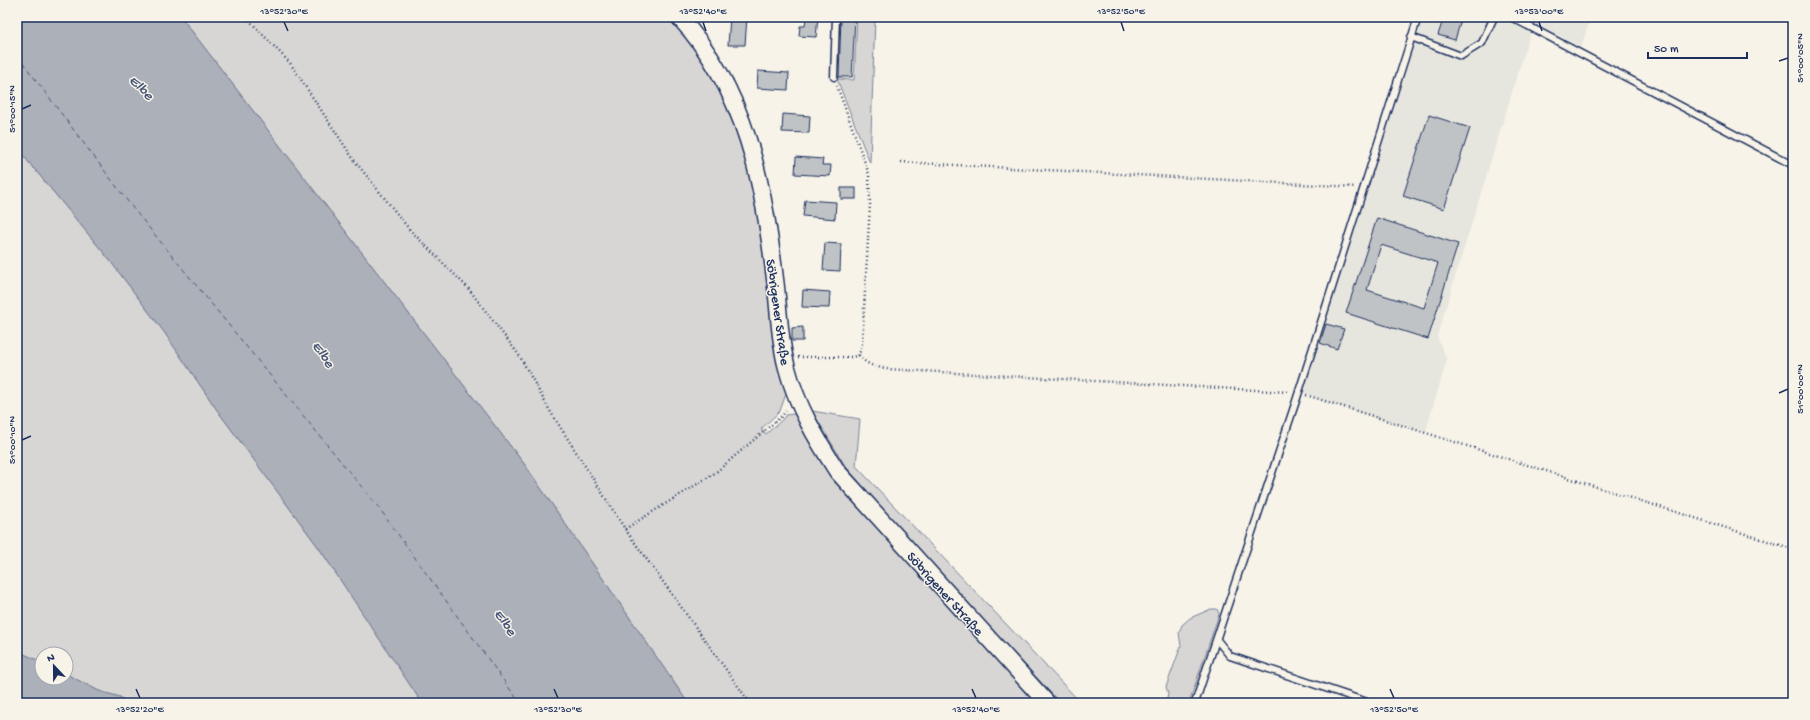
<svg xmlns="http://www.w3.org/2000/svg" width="1810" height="720" font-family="'Gochi Hand',sans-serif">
<rect width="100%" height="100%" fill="#f7f3e8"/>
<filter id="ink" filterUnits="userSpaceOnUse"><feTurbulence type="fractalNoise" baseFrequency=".025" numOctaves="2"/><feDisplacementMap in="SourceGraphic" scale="8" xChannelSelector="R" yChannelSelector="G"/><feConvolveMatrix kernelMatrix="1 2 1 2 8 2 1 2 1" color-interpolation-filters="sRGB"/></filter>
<g filter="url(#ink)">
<!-- built -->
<polygon fill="#e6e5de" points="1414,17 1591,17 1581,47 1533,24 1437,336 1447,360 1425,433 1323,402 1295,389"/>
<!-- green -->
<g fill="#d7d6d4" stroke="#798299">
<polygon points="181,17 671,17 721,87 755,182 787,391 780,411 761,429 766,434 781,421 786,415 793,414 797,417 809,440 831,475 1040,703 688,703 525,465"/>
<polygon points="857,17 875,17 870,163 837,79 854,80"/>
<polygon points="17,148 108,258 164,332 217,410 319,548 422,703 128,703 120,697 99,691 66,674 66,654 42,654 42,662 17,651"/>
<polygon points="812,411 860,419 856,466 1081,703 1060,703 913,544 846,467"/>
<polygon points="1211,609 1217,609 1219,614 1189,703 1166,703 1168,694 1166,687 1181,646 1179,633 1182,625 1190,618"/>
</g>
<!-- water -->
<g fill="#acb0b9" stroke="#727c95">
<polygon points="17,17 181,17 525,465 688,703 422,703 319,548 217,410 164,332 108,258 17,148"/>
<polygon points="17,651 42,662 42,678 66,678 66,674 99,691 120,697 128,703 17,703"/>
</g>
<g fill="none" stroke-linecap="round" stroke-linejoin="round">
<!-- ferry -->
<polyline stroke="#465679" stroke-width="1" stroke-dasharray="5 4" stroke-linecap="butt" points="17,55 132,207 379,508 520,703"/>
</g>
<!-- building -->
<g fill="#c0c3c5" stroke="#1b2f5e" fill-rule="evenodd">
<polygon points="730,17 747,17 745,45 728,45"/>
<polygon points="806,17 818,17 816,37 799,36 800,26 805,26"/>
<polygon points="841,17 855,17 852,77 839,77"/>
<polygon points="1444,17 1462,17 1455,40 1438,35"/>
<polygon points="758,71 789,73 788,90 757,88"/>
<polygon points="783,114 810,116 809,133 782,132"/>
<polygon points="1429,115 1470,128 1444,209 1403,196"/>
<polygon points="796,157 823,159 822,165 831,165 830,176 795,174"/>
<rect x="841" y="188" width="15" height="11"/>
<polygon points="805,200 836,202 835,219 803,216"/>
<path d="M1377,218L1458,244L1428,339L1346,313ZM1381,245L1438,263L1424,308L1367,290Z"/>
<polygon points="825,243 841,244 840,271 823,270"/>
<polygon points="803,290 830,292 829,308 802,307"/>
<polygon points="1326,324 1344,329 1337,349 1320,343"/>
<polygon points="803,327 803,341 792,341 792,328"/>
</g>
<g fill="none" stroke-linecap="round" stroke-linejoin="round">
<!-- service casing -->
<g stroke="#1b2f5e" stroke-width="9">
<g id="service">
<polyline points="1511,17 1793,165"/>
<polyline points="1411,37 1461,56 1482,43 1494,17"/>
<polyline points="834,77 836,17"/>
<polyline points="1217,640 1230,656 1370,703"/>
<polyline points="1195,703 1296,401 1418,17"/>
</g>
</g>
<!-- tertiary casing -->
<g stroke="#1b2f5e" stroke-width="19">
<path id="tertiary" d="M679,17C746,89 764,185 775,279C779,308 779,340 787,368C797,406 816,438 837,471L1047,703"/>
</g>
<!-- path -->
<g stroke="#1b2f5e" stroke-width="2.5" stroke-dasharray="1 3" stroke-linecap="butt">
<polyline points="246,17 290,63 354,160 410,230 468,288 519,355 550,411 625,529 750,703"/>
<polyline points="901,162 1356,187"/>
<path d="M859,355C866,365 874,366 886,369L1289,392"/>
<polyline points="798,357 852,357 859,355 862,344 870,204 869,174 837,86"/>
<polyline points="1306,395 1793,549"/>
<polyline points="625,529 715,473 783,415 787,408"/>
</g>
<!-- service -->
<use href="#service" stroke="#f7f3e8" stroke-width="6"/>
<!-- tertiary -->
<use href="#tertiary" stroke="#f7f3e8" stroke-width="16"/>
</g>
</g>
<!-- ticks -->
<path fill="none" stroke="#1b2f5e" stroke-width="1.5" d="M284,22L288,31M703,22L706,31M1121,22L1124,31M1539,22L1542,31M1779,61L1788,58M22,109L31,105M1779,393L1788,389M22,440L31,436M136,689L140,698M554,689L558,698M972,689L976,698M1390,689L1394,698"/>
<g text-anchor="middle" stroke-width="3" stroke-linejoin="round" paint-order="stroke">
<!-- street labels -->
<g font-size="14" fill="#1b2f5e" stroke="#f7f3e8">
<text transform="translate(779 312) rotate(82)" y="5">Söbrigener Straße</text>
<text transform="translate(946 593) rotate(48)" y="5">Söbrigener Straße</text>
</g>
<!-- water labels -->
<g font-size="15" font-style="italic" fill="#465679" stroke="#f7f3e8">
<text transform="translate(142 87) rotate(45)" y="5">Elbe</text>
<text transform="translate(324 354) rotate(56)" y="5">Elbe</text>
<text transform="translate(506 622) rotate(56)" y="5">Elbe</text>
</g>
</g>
<!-- margin -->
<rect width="1810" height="720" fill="none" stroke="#f7f3e8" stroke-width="44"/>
<!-- north arrow -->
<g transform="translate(54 666) rotate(338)"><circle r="19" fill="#f7f3e8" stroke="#9fa5b1"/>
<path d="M0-3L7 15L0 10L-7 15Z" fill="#1b2f5e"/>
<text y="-6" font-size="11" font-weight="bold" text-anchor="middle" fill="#1b2f5e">N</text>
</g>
<!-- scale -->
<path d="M1648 52v6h99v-6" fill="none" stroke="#1b2f5e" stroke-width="2"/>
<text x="1654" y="52" font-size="12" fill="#1b2f5e" stroke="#f7f3e8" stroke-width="3" paint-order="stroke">50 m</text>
<rect x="22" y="22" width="1766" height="676" fill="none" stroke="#1b2f5e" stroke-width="1.5"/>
<g font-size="10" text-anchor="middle" fill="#1b2f5e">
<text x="284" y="14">13°52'30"E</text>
<text x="703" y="14">13°52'40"E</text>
<text x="1121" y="14">13°52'50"E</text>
<text x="1539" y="14">13°53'00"E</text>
<text transform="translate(1799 58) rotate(-90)" y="4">51°00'05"N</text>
<text transform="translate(11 109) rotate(-90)" y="4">51°00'15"N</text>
<text transform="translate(1799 389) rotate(-90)" y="4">51°00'00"N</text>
<text transform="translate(11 440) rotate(-90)" y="4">51°00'10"N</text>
<text x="140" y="712">13°52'20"E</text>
<text x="558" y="712">13°52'30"E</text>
<text x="976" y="712">13°52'40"E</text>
<text x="1394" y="712">13°52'50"E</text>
</g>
</svg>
